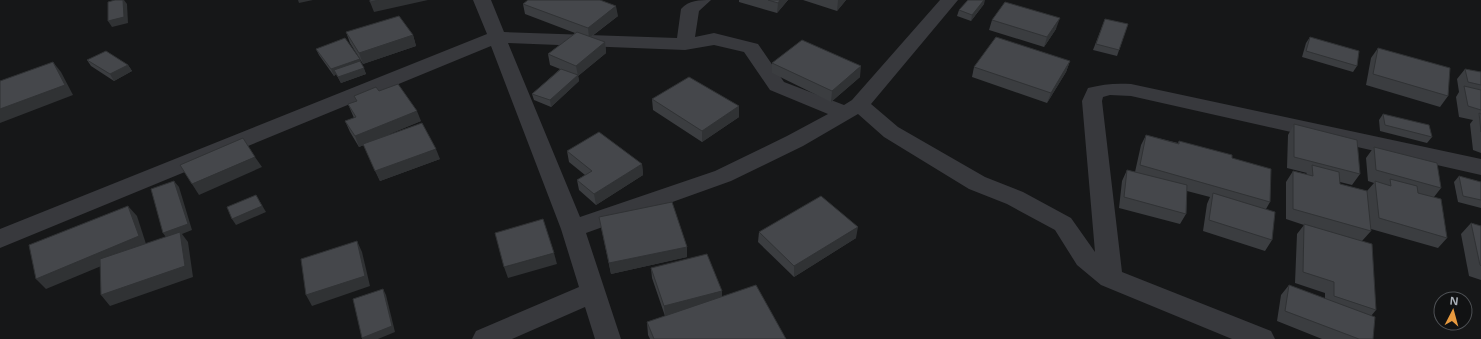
<svg xmlns="http://www.w3.org/2000/svg" width="1481" height="339" font-family="'Open Sans',sans-serif">
<rect width="100%" height="100%" fill="#161718"/>
<g fill="none" stroke-linecap="round" stroke-linejoin="round">
<!-- minor -->
<path fill="#38393d" fill-rule="evenodd" d="M473,0H491L504,32L677,38L681,9C689,0 699,0 711,0L699,11L695,37L714,33L758,44L784,82L844,105L852,100L940,0H958L871,104L898,127L985,177L1023,192L1071,218L1095,252L1082,101L1088,88C1103,84 1116,83 1131,84L1481,159V175L1131,96L1110,95L1103,97L1102,101L1122,272L1271,331L1275,339H1232L1101,285L1077,265L1055,230L1007,204L969,189L884,137L858,114L803,146L731,181L586,233L621,339H595L585,307L512,339H472L476,331L579,287L561,229L491,46L0,248V229L487,34ZM508,43L685,50L714,45L744,52L770,90L828,114L787,136L715,171L580,217Z"/>
</g>
<!-- wall -->
<g fill="#3b3d40">
<polygon points="739,0 788,0 777,13 739,2"/>
<polygon points="803,0 846,0 837,11"/>
<polygon points="523,4 618,16 591,37 605,42 606,53 578,76 579,81 551,107 534,100 532,94 560,69 550,65 548,54 575,33 525,14"/>
<polygon points="984,4 971,21 957,16 959,10"/>
<polygon points="1105,19 1128,24 1117,56 1093,50"/>
<polygon points="992,20 1056,29 1044,47 989,30"/>
<polygon points="346,32 413,35 416,46 363,64 350,43"/>
<polygon points="1310,37 1357,66 1353,72 1302,57 1306,43"/>
<polygon points="1378,48 1448,96 1440,107 1366,85 1371,58"/>
<polygon points="316,49 362,65 366,74 341,83 336,74 334,76 319,55"/>
<polygon points="87,60 128,65 132,71 114,81 91,66"/>
<polygon points="1070,61 1066,72 1047,103 972,77 974,67"/>
<polygon points="772,63 860,77 831,102 772,73"/>
<polygon points="1465,69 1481,72 1481,153 1473,150 1470,124 1473,120 1459,117 1456,97 1459,92 1457,79"/>
<polygon points="379,91 421,121 389,134 440,159 380,181 364,145 359,147 350,132 345,121 354,118 348,104 356,101 354,96"/>
<polygon points="652,99 739,106 739,117 702,142 653,110"/>
<polygon points="1383,114 1432,137 1427,143 1380,131 1379,120"/>
<polygon points="1294,124 1360,174 1352,185 1340,182 1340,184 1367,191 1374,183 1368,181 1366,158 1374,147 1441,188 1434,197 1447,238 1438,248 1371,229 1371,231 1362,241 1376,310 1371,316 1373,339 1322,339 1277,321 1281,295 1289,285 1325,299 1325,293 1295,283 1297,234 1304,225 1286,219 1286,182 1293,171 1306,174 1307,173 1287,168 1288,135"/>
<polygon points="1146,135 1178,143 1179,141 1232,158 1270,202 1266,209 1272,240 1265,251 1203,231 1207,204 1210,197 1187,191 1186,214 1180,224 1119,208 1122,181 1127,170 1135,172 1141,145"/>
<polygon points="567,151 642,164 643,175 596,205 579,190 577,180 585,175 569,162"/>
<polygon points="1459,176 1481,182 1481,208 1458,202 1454,182"/>
<polygon points="599,217 687,247 687,257 611,274"/>
<polygon points="1471,223 1481,226 1481,280 1469,276 1461,234"/>
<polygon points="759,232 856,238 794,277 758,242"/>
<polygon points="651,268 722,297 786,339 650,339 648,335 647,322 665,316 652,278"/>
</g>
<!-- shaded-wall -->
<g fill="#303234">
<polygon points="123,0 124,0 127,4 128,23 112,27 108,21"/>
<polygon points="298,0 313,0 299,3"/>
<polygon points="379,0 428,0 374,12 370,2"/>
<polygon points="780,0 788,0 777,13 778,3"/>
<polygon points="838,0 846,0 837,11"/>
<polygon points="984,0 985,0 984,4 971,21 972,15"/>
<polygon points="616,6 618,16 589,38 588,28"/>
<polygon points="1060,18 1056,29 1044,47 1047,37"/>
<polygon points="413,35 416,46 363,64 359,53"/>
<polygon points="605,42 606,53 578,76 576,66"/>
<polygon points="360,59 362,65 337,74 334,70 336,74 334,76 331,69"/>
<polygon points="1070,61 1066,72 1047,103 1051,93"/>
<polygon points="53,62 61,72 73,95 0,123 0,109"/>
<polygon points="128,65 132,71 114,81 110,74"/>
<polygon points="861,66 860,77 831,102 832,91"/>
<polygon points="364,68 366,74 341,83 338,77"/>
<polygon points="578,75 579,81 551,107 550,100"/>
<polygon points="739,106 739,117 702,142 702,131"/>
<polygon points="417,111 421,121 359,147 355,136"/>
<polygon points="436,149 440,159 380,181 375,171"/>
<polygon points="255,157 262,167 199,195 192,184"/>
<polygon points="642,164 643,175 596,205 594,194"/>
<polygon points="174,181 179,187 192,230 182,234 188,242 193,277 110,306 101,295 168,240 163,233"/>
<polygon points="256,195 266,212 236,225 232,219"/>
<polygon points="128,206 137,216 147,247 46,289 36,279"/>
<polygon points="858,227 856,238 794,277 794,266"/>
<polygon points="357,241 362,252 370,286 312,306 306,295"/>
<polygon points="687,247 687,257 611,274 609,263"/>
<polygon points="554,253 557,264 508,278 504,267"/>
<polygon points="383,289 386,295 395,332 378,339 362,339 362,338"/>
<polygon points="722,291 722,302 665,317 664,306"/>
</g>
<!-- building -->
<g fill="#45474b" stroke="#303234">
<polygon points="115,0 123,0 124,17 108,21 108,2"/>
<polygon points="370,0 379,0 370,2"/>
<polygon points="528,0 600,0 616,6 588,28 523,4"/>
<polygon points="768,0 780,0 778,3"/>
<polygon points="968,0 984,0 972,15 959,10"/>
<polygon points="1005,2 1060,18 1047,37 992,20"/>
<polygon points="399,16 413,35 359,53 346,32"/>
<polygon points="1105,19 1128,24 1119,50 1096,44"/>
<polygon points="577,32 605,42 576,66 548,54"/>
<polygon points="996,37 1070,61 1051,93 974,67"/>
<polygon points="1310,37 1359,51 1357,66 1306,51"/>
<polygon points="345,38 360,59 331,69 316,49"/>
<polygon points="802,40 861,66 832,91 772,63"/>
<polygon points="1378,48 1450,68 1448,96 1373,74"/>
<polygon points="106,51 128,65 110,74 87,60"/>
<polygon points="360,61 364,68 338,77 334,70"/>
<polygon points="53,62 65,85 0,109 0,81"/>
<polygon points="561,69 578,75 550,100 532,94"/>
<polygon points="1465,69 1481,72 1481,85 1468,82"/>
<polygon points="689,77 739,106 702,131 652,99"/>
<polygon points="398,84 417,111 355,136 345,121 356,117 348,104 357,101 354,96 376,87 379,91"/>
<polygon points="1464,86 1481,90 1481,110 1468,106"/>
<polygon points="1479,113 1481,114 1481,132"/>
<polygon points="1383,114 1429,125 1432,137 1385,125"/>
<polygon points="422,123 436,149 375,171 363,144"/>
<polygon points="1294,124 1357,140 1360,174 1294,157"/>
<polygon points="599,132 642,164 594,194 577,180 592,171 567,151"/>
<polygon points="1146,135 1179,144 1179,141 1232,155 1232,158 1271,169 1270,202 1140,165"/>
<polygon points="243,138 255,157 192,184 180,165"/>
<polygon points="1374,147 1437,163 1441,188 1376,170"/>
<polygon points="1312,165 1339,172 1340,184 1367,191 1371,231 1293,209 1293,171 1313,176"/>
<polygon points="1127,170 1187,185 1186,214 1124,197"/>
<polygon points="1459,176 1481,182 1481,200 1463,196"/>
<polygon points="1390,179 1417,186 1418,193 1441,199 1447,238 1379,218 1375,181 1391,186"/>
<polygon points="174,181 188,224 163,233 151,189"/>
<polygon points="1213,193 1275,212 1272,240 1209,220"/>
<polygon points="256,195 262,206 232,219 227,207"/>
<polygon points="821,196 858,227 794,266 759,232"/>
<polygon points="672,202 687,247 609,263 599,217"/>
<polygon points="128,206 139,236 36,279 29,245"/>
<polygon points="543,219 554,253 504,267 495,233"/>
<polygon points="1471,223 1481,226 1481,266 1480,265"/>
<polygon points="1304,224 1372,244 1376,310 1334,296 1334,282 1303,272"/>
<polygon points="180,232 185,266 101,295 100,259"/>
<polygon points="357,241 365,276 306,295 301,259"/>
<polygon points="707,254 722,291 664,306 651,268"/>
<polygon points="756,285 786,339 654,339 647,322"/>
<polygon points="1289,285 1375,317 1373,339 1359,339 1285,311"/>
<polygon points="383,289 392,326 362,338 353,299"/>
</g>
<!-- north arrow -->
<g transform="translate(1453 311) rotate(6)"><circle r="19" fill="#111213" stroke="#4e5155"/>
<path d="M0-3L7 15L0 10L-7 15Z" fill="#e89a3f"/>
<text y="-6" font-size="11" font-weight="bold" text-anchor="middle" fill="#a9afb7">N</text>
</g>
</svg>
